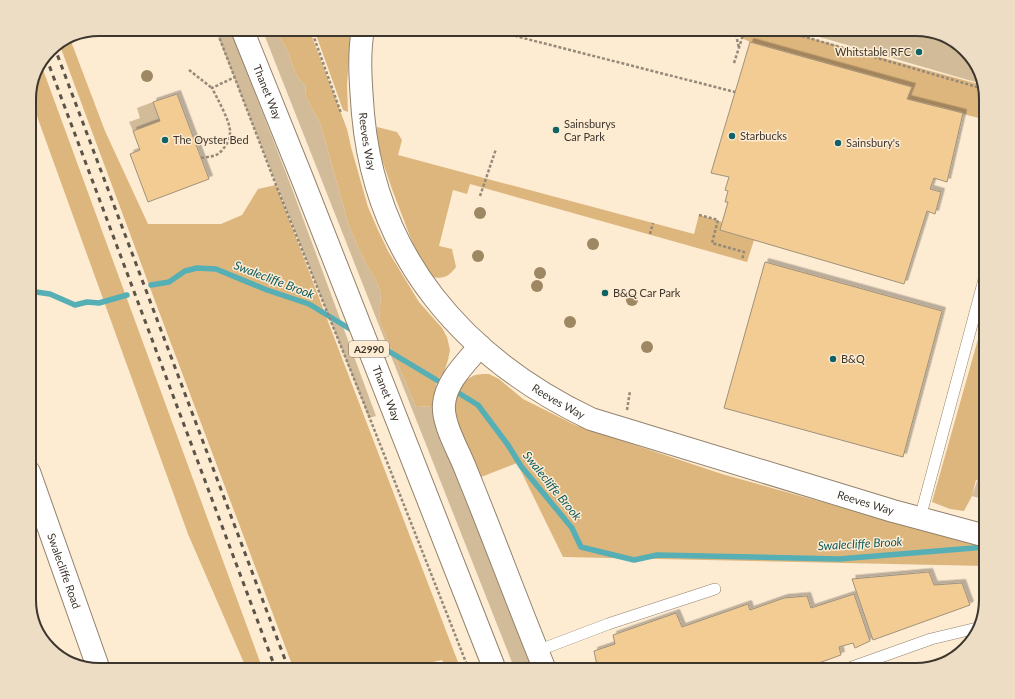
<svg xmlns="http://www.w3.org/2000/svg" width="1015" height="699" font-family="Lato,sans-serif">
<defs>
<filter id="shadow"><feDropShadow dx="3.5" dy="-3.5" stdDeviation="0" flood-color="#0004"/></filter>
</defs>
<rect width="100%" height="100%" fill="#fdebd2"/>
<!-- green -->
<g fill="#d2bb99">
<polygon points="215,29 230,29 291,186 376,416 369,418"/>
<path d="M262,29H275C278,36 282,40 285,46C293,59 292,76 306,85L305,95L320,123L349,226L364,260L376,281L381,293L379,320L416,407L432,406L461,479L542,670H515Z"/>
<polygon points="792,29 916,29 955,41 977,64 982,84"/>
<polygon points="153,102 160,121 133,131 129,122 140,118 137,108"/>
<polygon points="986,455 986,500 972,496"/>
</g>
<!-- forest -->
<g fill="#ddb67e">
<path d="M275,29H309L347,129L351,147L368,207L378,230L388,251L419,302L442,328L447,337L450,350L448,360L444,372L437,381L432,406L416,407L379,320L381,293L376,281L364,260L349,226L320,123L305,95L306,85C292,76 293,59 285,46C282,40 278,36 275,29Z"/>
<polygon points="314,29 351,29 347,85 348,112 343,110"/>
<polygon points="713,29 777,29 982,85 986,98 986,120 907,99 911,87 750,42 736,35"/>
<polygon points="69,36 105,131 148,224 221,224 242,215 258,189 276,185 461,670 447,670 442,660 395,670 294,670 155,301 59,43"/>
<polygon points="42,67 263,670 247,670 188,534 29,94"/>
<path d="M377,127L397,132L402,140L398,155L694,234L699,215L722,222L720,230L754,240L747,262L470,184L467,194L453,190L439,246L452,249L456,267C448,277 445,279 431,277L416,252L392,189L377,145Z"/>
<polygon points="986,311 986,482 976,480 972,496 964,511 950,509 932,502"/>
<path d="M489,374L499,379L523,399L575,425L722,474L986,548V566L563,557L517,463L481,477L451,411C453,397 459,382 473,376C477,374 484,374 489,374Z"/>
</g>
<g fill="none" stroke-linecap="round" stroke-linejoin="round">
<!-- stream -->
<g stroke="#56afb4" stroke-width="5.5">
<polyline points="151,285 169,282 185,271 197,268 216,269 267,290 309,304 355,332"/>
<polyline points="29,291 50,294 75,305 87,302 99,303 127,295"/>
<polyline points="375,343 445,385"/>
<polyline points="452,389 478,405 508,445 521,466 572,528 581,547 634,560 657,555 839,559 986,547"/>
</g>
</g>
<!-- building -->
<g fill="#f3cc93" stroke="#a1917a" filter="url(#shadow)">
<polygon points="750,42 912,87 907,99 963,113 947,182 934,178 930,189 941,192 935,214 927,211 904,284 720,230 728,202 725,202 728,191 725,190 729,177 711,173"/>
<polygon points="177,94 209,179 148,202 130,154 140,150 133,131 160,121 153,102"/>
<polygon points="765,262 942,311 903,457 724,408"/>
<polygon points="929,572 934,585 962,583 970,605 873,640 852,579"/>
<polygon points="854,594 870,641 855,648 853,643 839,647 841,655 799,670 790,670 788,665 773,670 752,670 752,669 749,670 598,670 594,651 615,644 613,635 676,613 682,627 748,604 750,610 784,598 807,596 811,608"/>
</g>
<g fill="none" stroke-linecap="round" stroke-linejoin="round">
<!-- service casing -->
<g stroke="#92826c" stroke-width="12">
<g id="service">
<polyline points="920,518 986,272"/>
<polyline points="537,651 608,624 715,589"/>
<polyline points="844,670 931,639 977,628"/>
</g>
</g>
<!-- minor casing -->
<g stroke="#92826c" stroke-width="24">
<g id="minor">
<path id="s1" d="M363,29C358,57 361,86 363,114C376,258 464,358 591,419L893,511L986,536"/>
<path d="M480,346C466,363 446,381 444,404C442,424 459,451 466,470C493,536 518,604 545,670"/>
<path id="s2" d="M29,472L99,670"/>
</g>
</g>
<!-- primary casing -->
<g stroke="#92826c" stroke-width="24">
<g id="primary">
<path id="s3" d="M242,29L302,178L495,670"/>
</g>
</g>
<!-- path -->
<g stroke="#958979" stroke-width="2.5" stroke-dasharray="3 2" stroke-linecap="butt">
<polyline points="216,29 276,185 363,401 469,670"/>
<polyline points="311,29 341,113"/>
<polyline points="496,29 519,37 735,92"/>
<polyline points="716,29 736,35 739,48"/>
<polyline points="731,29 740,31 740,29"/>
<polyline points="778,29 984,89"/>
<polyline points="734,63 745,29"/>
<polyline points="189,70 212,88"/>
<path d="M201,158C206,157 211,157 216,155C223,152 231,139 230,131C230,121 217,98 212,88L235,77"/>
<polyline points="480,196 496,149"/>
<polyline points="699,215 718,220 712,243 744,252 742,260"/>
<polyline points="650,234 653,223"/>
<polyline points="627,410 630,391"/>
</g>
<!-- service -->
<use href="#service" stroke="#fff" stroke-width="11"/>
<!-- minor -->
<use href="#minor" stroke="#fff" stroke-width="22"/>
<!-- primary -->
<use href="#primary" stroke="#fff" stroke-width="22"/>
<!-- rail -->
<g stroke="#5b5347" stroke-width="3" stroke-dasharray="5 5" stroke-linecap="butt">
<polyline points="54,46 289,670"/>
<polyline points="46,57 276,670"/>
</g>
</g>
<!-- trees -->
<g fill="#9e8863">
<circle cx="147" cy="76" r="6"/>
<circle cx="480" cy="213" r="6"/>
<circle cx="593" cy="244" r="6"/>
<circle cx="478" cy="256" r="6"/>
<circle cx="540" cy="273" r="6"/>
<circle cx="537" cy="286" r="6"/>
<circle cx="632" cy="300" r="6"/>
<circle cx="570" cy="322" r="6"/>
<circle cx="647" cy="347" r="6"/>
</g>
<!-- markers -->
<g fill="#106266" stroke="#fdebd2" stroke-width="1.5">
<circle cx="919" cy="52" r="4"/>
<circle cx="556" cy="130" r="4"/>
<circle cx="732" cy="136" r="4"/>
<circle cx="165" cy="140" r="4"/>
<circle cx="838" cy="143" r="4"/>
<circle cx="605" cy="293" r="4"/>
<circle cx="833" cy="359" r="4"/>
</g>
<g text-anchor="middle" stroke-width="3" stroke-linejoin="round" paint-order="stroke">
<!-- shield labels -->
<rect fill="#fdebd2" stroke="#776c5e" stroke-width="1" x="349" y="341" width="40" height="16" rx="3"/>
<g font-size="10" font-weight="bold" fill="#3d362d">
<text x="369" y="353">A2990</text>
</g>
<!-- poi labels -->
<g font-size="11" fill="#3d362d" stroke="#fdebd2" text-anchor="start">
<text x="911" y="56" text-anchor="end">Whitstable RFC</text>
<text x="564" y="128">Sainsburys<tspan x="564" dy="13">Car Park</tspan></text>
<text x="740" y="140">Starbucks</text>
<text x="173" y="144">The Oyster Bed</text>
<text x="846" y="147">Sainsbury's</text>
<text x="613" y="297">B&amp;Q Car Park</text>
<text x="841" y="363">B&amp;Q</text>
</g>
<!-- street labels -->
<g font-size="11" fill="#3d362d" stroke="#fdebd2">
<text dy="4" stroke="none"><textPath href="#s3" startOffset="68">Thanet Way</textPath></text>
<text dy="4" stroke="none"><textPath href="#s1" startOffset="113">Reeves Way</textPath></text>
<text dy="4" stroke="none"><textPath href="#s3" startOffset="392">Thanet Way</textPath></text>
<text dy="4" stroke="none"><textPath href="#s1" startOffset="448">Reeves Way</textPath></text>
<text dy="4" stroke="none"><textPath href="#s1" startOffset="772">Reeves Way</textPath></text>
<text dy="4" stroke="none"><textPath href="#s2" startOffset="105">Swalecliffe Road</textPath></text>
</g>
<!-- water labels -->
<g font-size="12" font-style="italic" fill="#0d5c5f" stroke="#fdebd2">
<text transform="translate(274 280) rotate(21)" y="4">Swalecliffe Brook</text>
<text transform="translate(552 486) rotate(51)" y="4">Swalecliffe Brook</text>
<text transform="translate(860 544) rotate(-3)" y="4">Swalecliffe Brook</text>
</g>
</g>
<!-- crop -->
<path d="M0 0H1015V699H0ZM99 36H916A63 63 0 0 1 979 99V600A63 63 0 0 1 916 663H99A63 63 0 0 1 36 600V99A63 63 0 0 1 99 36Z" fill="#eeddc5" fill-rule="evenodd"/>
<path fill="none" stroke="#3d362d" stroke-width="2" d="M99 36H916A63 63 0 0 1 979 99V600A63 63 0 0 1 916 663H99A63 63 0 0 1 36 600V99A63 63 0 0 1 99 36Z"/>
</svg>
